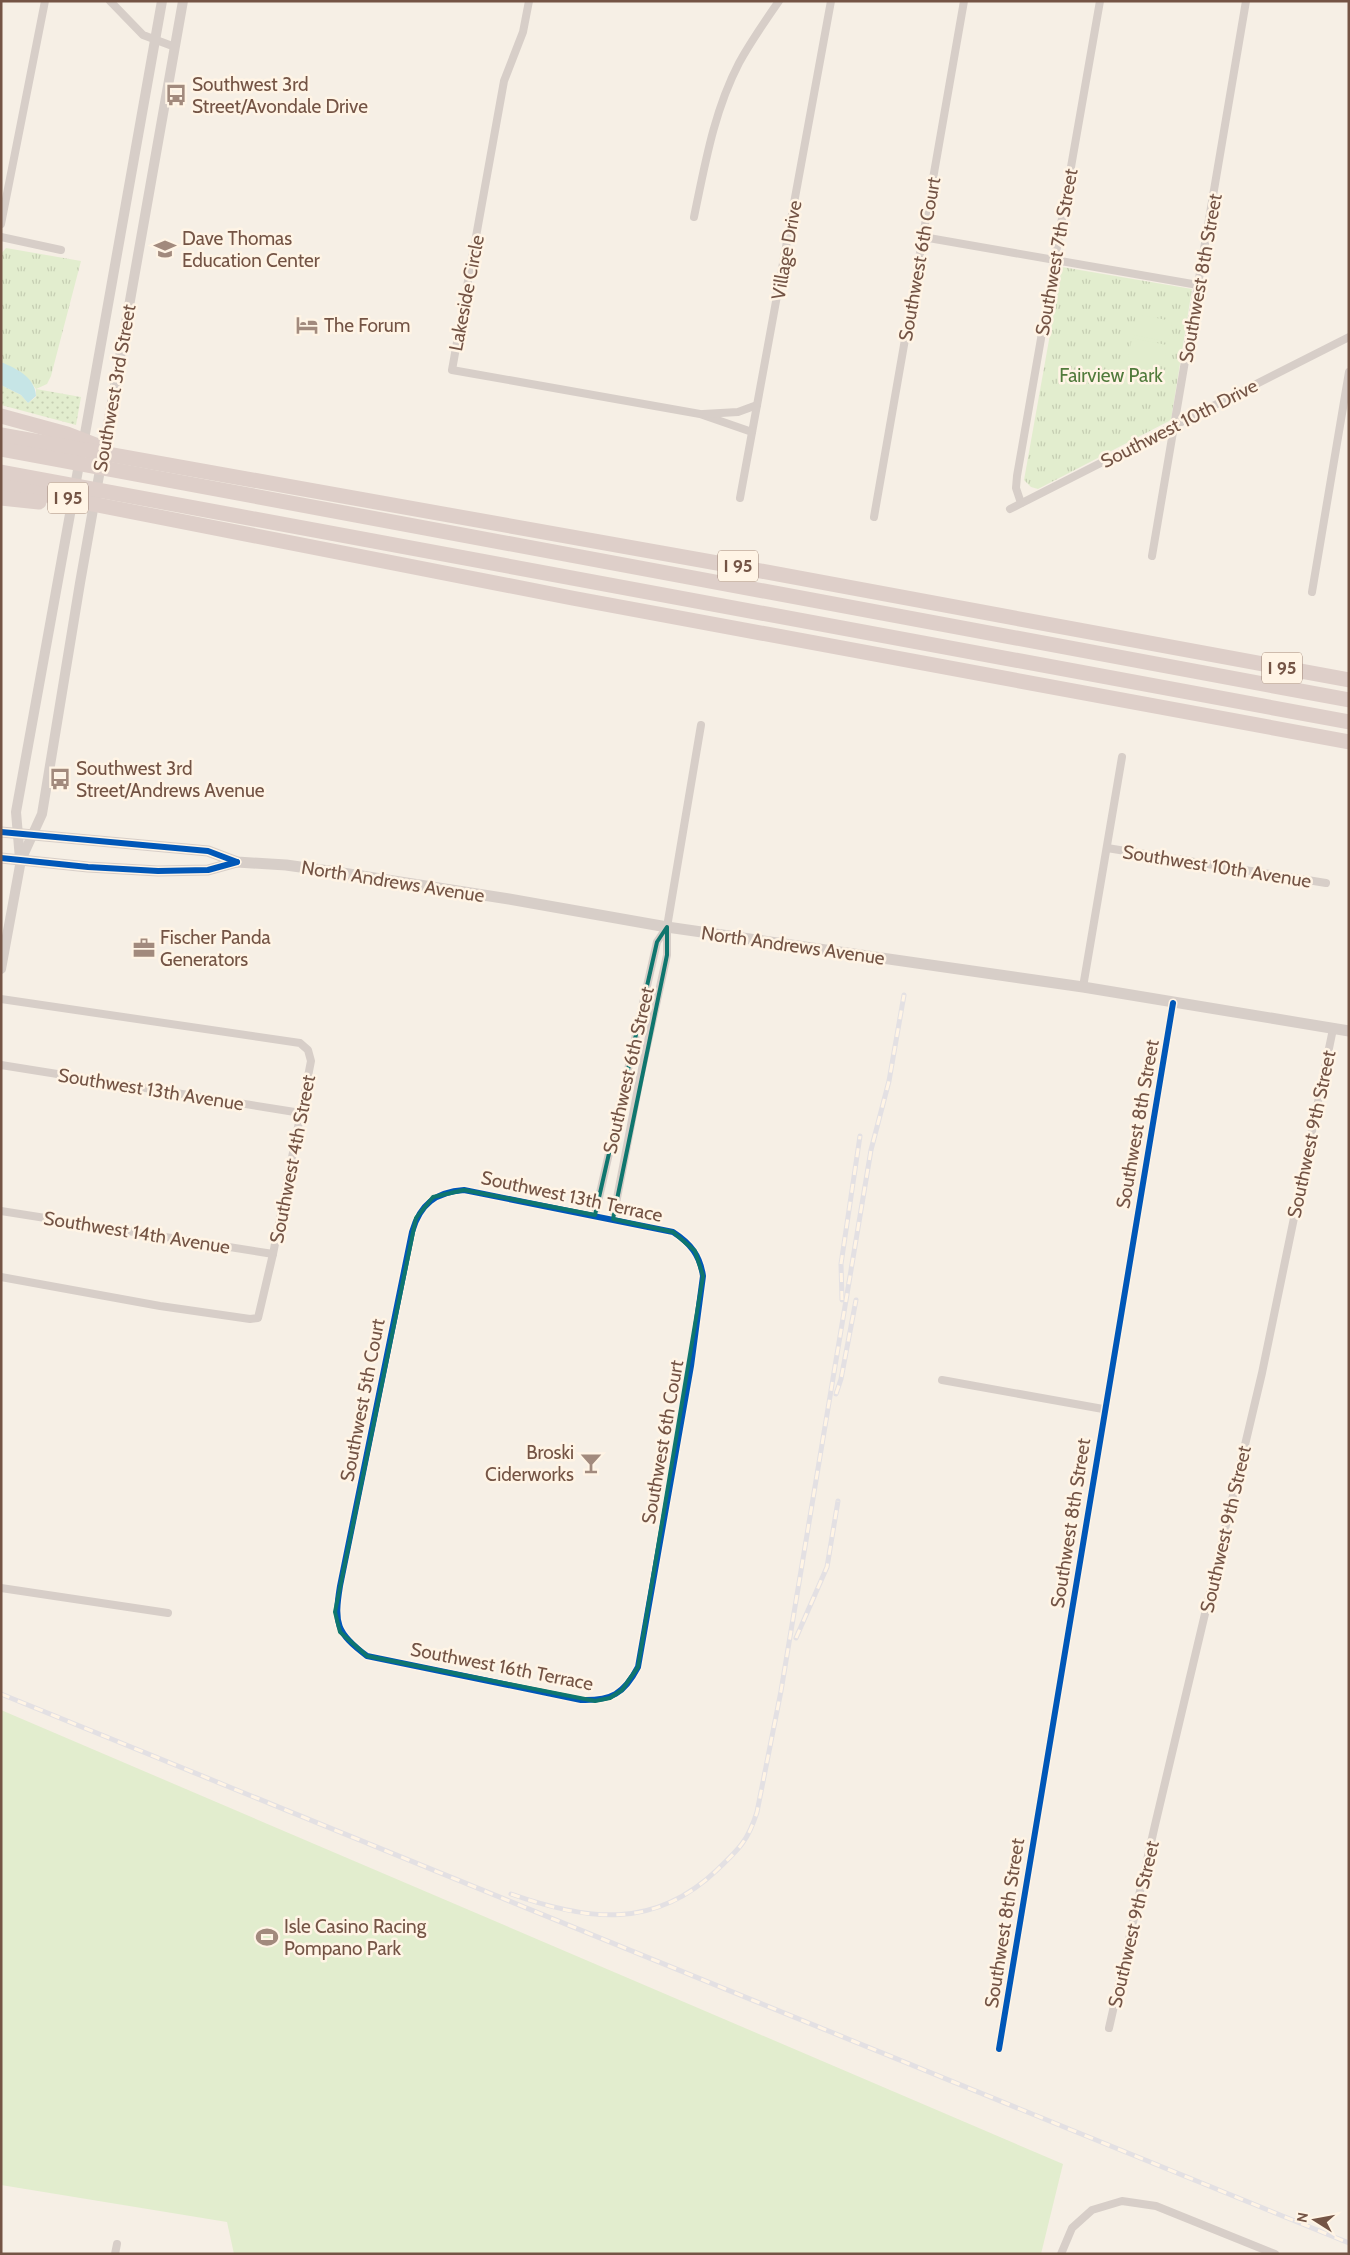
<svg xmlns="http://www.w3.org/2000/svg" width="1350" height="2255" font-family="Cabin,sans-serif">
<defs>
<pattern id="grass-dots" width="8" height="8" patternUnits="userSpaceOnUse" patternTransform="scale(1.25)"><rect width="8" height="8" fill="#e2edce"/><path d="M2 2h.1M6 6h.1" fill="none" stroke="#c5cdb2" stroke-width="1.8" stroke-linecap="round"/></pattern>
<pattern id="park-tufts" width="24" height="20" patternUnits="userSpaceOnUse" patternTransform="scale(1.25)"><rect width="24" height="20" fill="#e2edce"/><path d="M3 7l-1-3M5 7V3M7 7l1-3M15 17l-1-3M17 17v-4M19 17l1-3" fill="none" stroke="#c5cdb2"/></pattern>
</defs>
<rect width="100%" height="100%" fill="#f6efe5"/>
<!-- grass -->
<polygon fill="url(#grass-dots)" points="1,385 21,395 28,403 36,397 36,389 81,397 76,425 1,405"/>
<!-- park -->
<g fill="url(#park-tufts)">
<path d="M6,248L81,261L51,376L47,384L36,389C27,375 16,370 1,362V254Z"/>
<polygon points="1062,267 1192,289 1171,420 1038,489 1031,487 1024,480"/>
</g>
<!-- pitch -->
<g fill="#e2edce">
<polygon points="1136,314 1172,321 1168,342 1133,335"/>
<polygon points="1132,338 1167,345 1164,365 1128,359"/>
<polygon points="1,1710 1063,2164 1041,2254 234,2254 227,2222 1,2185"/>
</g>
<!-- water -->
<path fill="#c6e5e6" d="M1,362C17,369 35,377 36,396L28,403L21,395L1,385Z"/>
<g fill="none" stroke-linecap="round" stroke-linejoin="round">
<!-- minor -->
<g stroke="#d7cec8" stroke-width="8">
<polyline points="110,1 143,35 175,47"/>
<polyline points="529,1 523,32 504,81 452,370 700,414 752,432"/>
<path d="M694,217C705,164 714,111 739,63C751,41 765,21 779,1"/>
<polyline points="1,224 45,1"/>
<polyline points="1,237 61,250"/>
<polyline points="923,237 1198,285"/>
<polyline points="703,414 738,412 757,405"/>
<polyline points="740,498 831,1"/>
<polyline points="1021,503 1016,488 1017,476 1100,1"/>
<polyline points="1010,509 1349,337"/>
<polyline points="874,517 964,1"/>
<polyline points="1152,556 1246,1"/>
<polyline points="1312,592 1349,372"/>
<polyline points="1107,848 1326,883"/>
<polyline points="1083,987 1122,757"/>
<polyline points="1,999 300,1043 308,1050 311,1061 273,1254 258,1318 250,1319 160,1306 1,1277"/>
<polyline points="1,1065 301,1113"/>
<path d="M464,1190L673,1232C690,1243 700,1255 703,1276L691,1366L638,1667C624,1694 611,1701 581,1700L367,1656C336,1633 334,1623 340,1586L412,1232C420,1204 436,1192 464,1190Z"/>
<polyline points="1,1211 273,1254"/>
<polyline points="595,1215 657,942 667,927"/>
<polyline points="613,1219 640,1078 667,955 667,927 701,725"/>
<polyline points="942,1380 1103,1409"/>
<polyline points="1,1588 168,1613"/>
<polyline points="1109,2028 1155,1825 1262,1373 1333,1029"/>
<polyline points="999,2049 1173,1003"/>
<polyline points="115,2254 117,2244"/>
<polyline points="1061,2254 1072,2228 1092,2210 1122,2201 1156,2206 1275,2254"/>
</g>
<!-- tertiary -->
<g stroke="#d7cec8" stroke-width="10">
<polyline points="83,445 162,1"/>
<polyline points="20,859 16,812 80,459"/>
<polyline points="1,969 21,860 42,814 80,583 183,1"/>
</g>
<!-- secondary -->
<g stroke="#d7cec8" stroke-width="11">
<polyline points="1,832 208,851 237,862 286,865 336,872 509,899 667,927 1083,987 1349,1031"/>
<polyline points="1,858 88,867 158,871 208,870 237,862"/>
</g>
<!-- motorway -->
<g stroke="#decfc9" stroke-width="15">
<polyline points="1,416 67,434 98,446"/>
<polyline points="1,435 734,566 1349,680"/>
<polyline points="1,449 1349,700"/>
<polyline points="1,472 1349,722"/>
<polyline points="1,486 572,598 1349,742"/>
<polyline points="1,498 39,502"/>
</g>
<!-- rail casing -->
<g stroke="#e3e0e3" stroke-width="5">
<g id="rail">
<polyline points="842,1300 841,1264 860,1136"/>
<polyline points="836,1394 841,1379 856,1300"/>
<polyline points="796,1638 827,1567 838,1501"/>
<polyline points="1,1694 1349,2243"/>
<path d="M511,1894C588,1921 654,1930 717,1870C739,1849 748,1841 757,1812L781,1691L871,1150L889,1081L904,995"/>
</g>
</g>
<!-- rail -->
<use href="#rail" stroke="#fff4e5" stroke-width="3" stroke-dasharray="9" stroke-linecap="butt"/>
<!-- cycleway casing -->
<g stroke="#fff4e5" stroke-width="9">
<g id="cycleway">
<polyline points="1,832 208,851 237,862"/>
<polyline points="1,858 88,867 158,871 208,870 237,862"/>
<path d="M464,1190L673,1232C690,1243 700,1255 703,1276L691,1366L638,1667C624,1694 611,1701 581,1700L367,1656C336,1633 334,1623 340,1586L412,1232C420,1204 436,1192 464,1190Z"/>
<polyline points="999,2049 1173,1003"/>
</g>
</g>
<!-- cycleway -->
<use href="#cycleway" stroke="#0057b8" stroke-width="6"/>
</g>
<!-- marked area -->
<path fill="none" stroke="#0f766e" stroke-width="4" stroke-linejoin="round" d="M667,927V955L613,1219L673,1232L695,1251L703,1276L638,1667L622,1690L610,1698L595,1701L367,1656L340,1632L335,1612L416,1218L433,1197L464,1190L595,1215L657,942Z"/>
<!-- icons -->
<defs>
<g id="bus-bare" transform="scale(1.725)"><path d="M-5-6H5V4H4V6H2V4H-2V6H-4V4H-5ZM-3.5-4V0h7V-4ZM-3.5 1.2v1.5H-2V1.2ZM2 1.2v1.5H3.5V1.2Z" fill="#a28a7d" stroke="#fff4e5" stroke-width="2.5" paint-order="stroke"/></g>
<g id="school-bare" transform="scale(1.725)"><path d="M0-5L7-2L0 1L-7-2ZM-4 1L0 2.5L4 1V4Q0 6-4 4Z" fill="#a28a7d" stroke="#fff4e5" stroke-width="2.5" paint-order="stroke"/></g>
<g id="hotel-bare" transform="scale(1.725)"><path d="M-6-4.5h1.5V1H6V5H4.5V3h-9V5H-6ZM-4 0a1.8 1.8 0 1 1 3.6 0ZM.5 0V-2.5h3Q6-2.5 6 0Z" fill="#a28a7d" stroke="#fff4e5" stroke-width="2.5" paint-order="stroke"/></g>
<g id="office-bare" transform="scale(1.725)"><path d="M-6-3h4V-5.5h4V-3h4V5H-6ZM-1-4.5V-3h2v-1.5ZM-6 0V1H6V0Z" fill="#a28a7d" stroke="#fff4e5" stroke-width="2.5" paint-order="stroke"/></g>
<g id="bar-bare" transform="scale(1.725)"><path d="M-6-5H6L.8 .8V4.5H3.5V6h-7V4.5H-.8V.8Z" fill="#a28a7d" stroke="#fff4e5" stroke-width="2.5" paint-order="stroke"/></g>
<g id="stadium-bare" transform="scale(1.725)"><path d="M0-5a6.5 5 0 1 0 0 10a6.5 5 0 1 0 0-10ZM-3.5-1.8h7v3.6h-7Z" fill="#a28a7d" stroke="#fff4e5" stroke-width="2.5" paint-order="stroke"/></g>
</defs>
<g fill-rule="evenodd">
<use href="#bus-bare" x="176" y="95"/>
<use href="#school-bare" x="165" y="249"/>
<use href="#hotel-bare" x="307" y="325"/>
<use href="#bus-bare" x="60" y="779"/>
<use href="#office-bare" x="144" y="948"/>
<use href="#bar-bare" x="591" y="1463"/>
<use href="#stadium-bare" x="267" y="1937"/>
</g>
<g text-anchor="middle" stroke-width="5" stroke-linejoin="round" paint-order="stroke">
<!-- shield labels -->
<g fill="#fff4e5" stroke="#9e8475" stroke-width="1">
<rect x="48" y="482.5" width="40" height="31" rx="4"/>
<rect x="718" y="550.5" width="40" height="31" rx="4"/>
<rect x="1262" y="652.5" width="40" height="31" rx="4"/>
</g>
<g font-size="18" font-weight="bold" fill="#745445">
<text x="68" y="504">I 95</text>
<text x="738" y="572">I 95</text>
<text x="1282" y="674">I 95</text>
</g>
<!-- poi labels -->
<g font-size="19" fill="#745445" stroke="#fff4e5" text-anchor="start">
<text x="192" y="91">Southwest 3rd<tspan x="192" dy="22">Street/Avondale Drive</tspan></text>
<text x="182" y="245">Dave Thomas<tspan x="182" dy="22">Education Center</tspan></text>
<text x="324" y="332">The Forum</text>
<text x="76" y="775">Southwest 3rd<tspan x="76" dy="22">Street/Andrews Avenue</tspan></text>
<text x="160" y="944">Fischer Panda<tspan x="160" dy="22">Generators</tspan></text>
<text x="574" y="1459" text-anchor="end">Broski<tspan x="574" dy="22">Ciderworks</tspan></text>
<text x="284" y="1933">Isle Casino Racing<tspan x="284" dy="22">Pompano Park</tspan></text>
</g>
<!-- street labels -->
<g font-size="19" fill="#745445" stroke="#fff4e5">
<text transform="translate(786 250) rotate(-80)" y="7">Village Drive</text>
<text transform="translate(1056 252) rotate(-80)" y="7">Southwest 7th Street</text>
<text transform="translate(919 259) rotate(-80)" y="7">Southwest 6th Court</text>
<text transform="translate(1200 278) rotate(-80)" y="7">Southwest 8th Street</text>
<text transform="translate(466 293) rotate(-79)" y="7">Lakeside Circle</text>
<text transform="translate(114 388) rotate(-80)" y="7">Southwest 3rd Street</text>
<text transform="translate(1179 423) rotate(-27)" y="7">Southwest 10th Drive</text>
<text transform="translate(1217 866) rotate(9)" y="7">Southwest 10th Avenue</text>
<text transform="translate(393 881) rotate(9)" y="7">North Andrews Avenue</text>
<text transform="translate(793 945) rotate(8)" y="7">North Andrews Avenue</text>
<text transform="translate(628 1070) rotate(-77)" y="7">Southwest 6th Street</text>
<text transform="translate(151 1089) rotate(9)" y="7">Southwest 13th Avenue</text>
<text transform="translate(1137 1124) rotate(-80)" y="7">Southwest 8th Street</text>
<text transform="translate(1311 1134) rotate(-78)" y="7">Southwest 9th Street</text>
<text transform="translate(292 1159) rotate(-79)" y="7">Southwest 4th Street</text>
<text transform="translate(572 1196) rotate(12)" y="7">Southwest 13th Terrace</text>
<text transform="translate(137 1232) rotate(9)" y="7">Southwest 14th Avenue</text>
<text transform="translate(362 1400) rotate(-79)" y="7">Southwest 5th Court</text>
<text transform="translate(662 1442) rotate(-80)" y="7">Southwest 6th Court</text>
<text transform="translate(1070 1523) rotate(-81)" y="7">Southwest 8th Street</text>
<text transform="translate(1225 1529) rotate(-77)" y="7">Southwest 9th Street</text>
<text transform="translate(502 1666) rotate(11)" y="7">Southwest 16th Terrace</text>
<text transform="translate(1004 1923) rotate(-81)" y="7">Southwest 8th Street</text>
<text transform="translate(1133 1924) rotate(-77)" y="7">Southwest 9th Street</text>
</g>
<!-- park labels -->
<g font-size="19" fill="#517b3c" stroke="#fff4e5">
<text x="1111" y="382">Fairview Park</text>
</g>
</g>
<!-- border -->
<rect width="1350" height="2255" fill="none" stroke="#745445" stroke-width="5"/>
<!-- north arrow -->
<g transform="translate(1315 2220) rotate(281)" stroke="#fff4e5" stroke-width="4" paint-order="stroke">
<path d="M0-4L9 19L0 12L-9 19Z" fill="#745445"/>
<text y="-8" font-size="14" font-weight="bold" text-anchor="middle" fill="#745445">N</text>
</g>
</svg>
